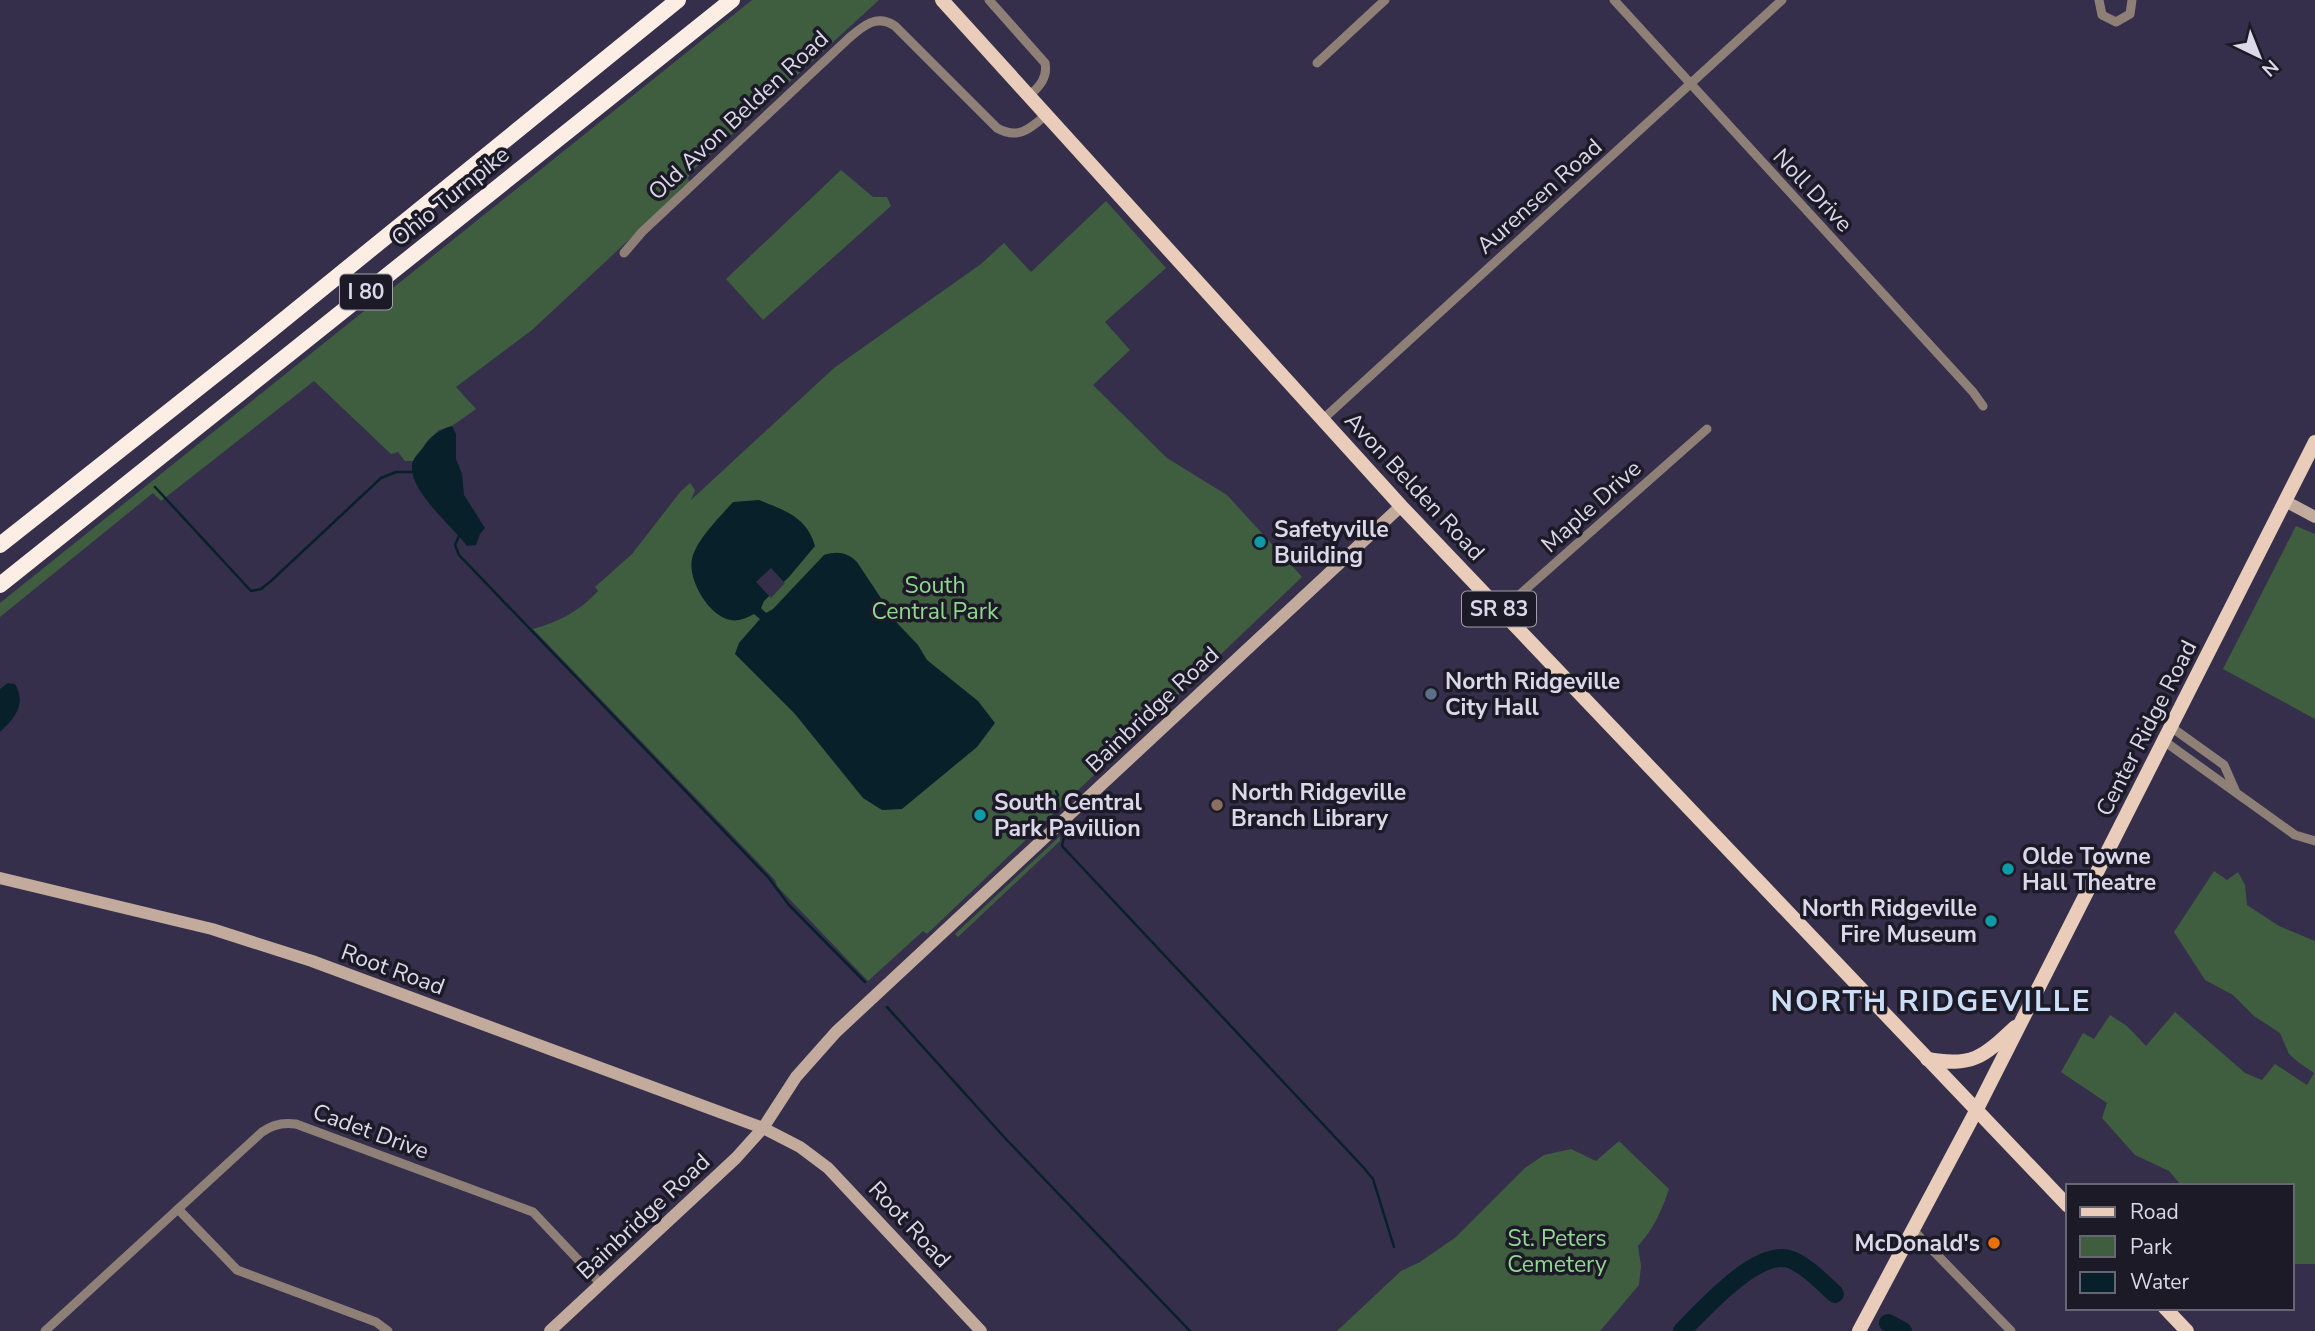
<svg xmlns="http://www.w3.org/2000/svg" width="2315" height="1331" font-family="'Nunito Sans',sans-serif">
<rect width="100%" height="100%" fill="#352f4b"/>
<!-- green -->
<g fill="#3f5e3f">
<polygon points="752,0 879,0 691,172 688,178 690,183 532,330 456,387 476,409 452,426 439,430 428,440 413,461 405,461 398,452 391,454 314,381 161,501 153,493 0,617 0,603"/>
<polygon points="841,170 873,197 887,197 891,206 763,320 726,279"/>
<path d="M1106,201L1166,268L1105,322L1130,350L1093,385L1167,458L1227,495L1302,577L927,934L923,931L868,981L777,886L775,880L533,629C558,622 580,611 598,591L595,587L632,554L681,491L690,483L695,490L691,500L834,368L981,264L1004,243L1031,272Z"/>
<polygon points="2296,526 2315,534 2315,719 2223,669"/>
<polygon points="1060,836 1060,841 958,937 955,934"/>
<polygon points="2214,871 2227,880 2238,872 2245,885 2247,905 2279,926 2315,941 2315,1264 2292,1264 2292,1186 2182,1186 2169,1171 2135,1155 2102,1118 2107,1103 2061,1072 2083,1033 2094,1039 2110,1015 2127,1026 2146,1046 2175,1012 2245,1073 2262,1080 2275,1064 2307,1085 2314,1073 2298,1062 2289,1054 2280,1033 2254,1016 2233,995 2205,980 2174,932"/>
<path d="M1619,1141L1669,1189C1662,1210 1653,1230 1638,1246L1641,1266L1639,1285L1600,1331H1337L1401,1271L1420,1262L1456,1237L1525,1168L1544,1155L1571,1149L1596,1161Z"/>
</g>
<!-- water -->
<g fill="#072029">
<path d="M452,426L456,434V459L462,474L464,495L485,528L480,534L476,545L467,546C452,526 410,492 412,466C412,459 419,453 423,448C431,436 439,430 452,426Z"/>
<path d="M759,500C784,510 807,517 815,546L789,577L764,601L761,608L766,613L773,609L824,555C837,551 847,552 857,562L898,624L918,645L927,660L978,701L995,723L977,747L902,809L882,810L863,798L795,714L735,654L739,643L760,619L754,614C750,616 744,619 739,620C713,625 687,581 692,559C696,540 720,517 733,502Z"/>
<path d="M8,683L15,684C27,704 14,719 0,732V689Z"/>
</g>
<!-- pier -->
<polygon fill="#352f4b" points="771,568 785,583 771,598 756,582"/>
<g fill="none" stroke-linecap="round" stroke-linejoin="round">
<!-- stream -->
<g stroke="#072029" stroke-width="2.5">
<polyline points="155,487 251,591 261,589 271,581 381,478 396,472 413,472"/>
<polyline points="459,536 455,545 459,555 768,877 789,905 865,982"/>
<polyline points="1051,810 1058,795 1056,791"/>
<polyline points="1064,837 1062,846 1364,1168 1373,1179 1394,1247"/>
<polyline points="887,1007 1005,1138 1190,1331"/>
</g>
<!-- river -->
<g stroke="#072029" stroke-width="18">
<polyline points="1888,1323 1903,1331"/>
<path d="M1682,1331C1703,1310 1759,1246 1792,1260C1808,1267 1822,1282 1835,1294"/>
</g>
<!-- street -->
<g stroke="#8e8077" stroke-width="9">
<path d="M989,0L1045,63C1048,78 1039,87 1029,96"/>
<polyline points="1614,0 1973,392 1983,406"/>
<polyline points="2099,0 2102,15 2116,22 2130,14 2132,0"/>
<polyline points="1317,63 1385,0"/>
<path d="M624,253L642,232L849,38C864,25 877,14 895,26L997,128C1018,140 1030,129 1046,115"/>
<polyline points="1322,420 1782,0"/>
<polyline points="1501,611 1707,429"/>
<polyline points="2171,727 2224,765 2235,790"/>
<polyline points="2164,741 2295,835 2315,841"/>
<polyline points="178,1209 237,1270 376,1322 388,1331"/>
<polyline points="1913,1230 2011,1331"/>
<path d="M45,1331L262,1132C273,1124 283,1122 296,1124L533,1212L601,1284"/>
</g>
<!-- secondary -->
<g stroke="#c2ab9c" stroke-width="12">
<polyline points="2285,501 2315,517"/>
<polyline points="0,878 212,929 312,961 763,1128"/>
<polyline points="767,1130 800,1147 828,1168 981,1331"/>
<polyline points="550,1331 736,1158 763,1128 796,1077 836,1032 1401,506"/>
</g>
<!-- primary -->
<g stroke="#e9ccb9" stroke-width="14">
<polyline points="942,0 1401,506 2068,1206"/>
<path d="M1927,1059C1972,1067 1982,1058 2015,1027"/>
<polyline points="2165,1308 2187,1331"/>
<polyline points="1859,1331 1976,1111 2315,442"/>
</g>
<!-- highway -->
<g stroke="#fdeee5" stroke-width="16">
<polyline points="0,545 249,348 678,0"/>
<polyline points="0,585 732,0"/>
</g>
</g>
<!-- markers -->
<g fill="#0f9aa8" stroke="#1c1a26" stroke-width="2.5">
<circle cx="1260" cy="542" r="7"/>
<circle cx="980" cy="815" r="7"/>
<circle cx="2008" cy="869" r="7"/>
<circle cx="1991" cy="921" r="7"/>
</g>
<circle fill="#5c6f8a" stroke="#1c1a26" stroke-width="2.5" cx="1431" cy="694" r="7"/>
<circle fill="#8d6e63" stroke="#1c1a26" stroke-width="2.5" cx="1217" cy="805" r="7"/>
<circle fill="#e8710a" stroke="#1c1a26" stroke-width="2.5" cx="1994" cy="1243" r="7"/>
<g text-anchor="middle" stroke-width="7" stroke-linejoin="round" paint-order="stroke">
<!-- shield labels -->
<g fill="#1c1a26" stroke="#a29faf" stroke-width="2">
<rect x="340" y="274.5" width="52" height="35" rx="5"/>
<rect x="1462" y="591.5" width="74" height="35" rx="5"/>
</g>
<g font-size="21" font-weight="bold" fill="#dbd8ea">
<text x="366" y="299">I 80</text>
<text x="1499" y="616">SR 83</text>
</g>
<!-- street labels -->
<g font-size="23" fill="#dbd8ea" stroke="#1c1a26">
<text transform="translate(738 115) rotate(-43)" y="8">Old Avon Belden Road</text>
<text transform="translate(1813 190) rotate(47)" y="8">Noll Drive</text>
<text transform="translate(450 196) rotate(-39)" y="8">Ohio Turnpike</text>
<text transform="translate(1539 196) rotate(-42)" y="8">Aurensen Road</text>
<text transform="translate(1415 486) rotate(47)" y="8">Avon Belden Road</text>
<text transform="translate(1591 506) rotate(-42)" y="8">Maple Drive</text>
<text transform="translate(1152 709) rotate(-43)" y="8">Bainbridge Road</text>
<text transform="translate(2146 728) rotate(-63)" y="8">Center Ridge Road</text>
<text transform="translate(393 969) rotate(20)" y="8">Root Road</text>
<text transform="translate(371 1131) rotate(20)" y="8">Cadet Drive</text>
<text transform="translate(643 1216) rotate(-43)" y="8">Bainbridge Road</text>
<text transform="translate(910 1224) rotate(47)" y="8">Root Road</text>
</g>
<!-- poi labels -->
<g font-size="23" font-weight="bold" fill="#dbd8ea" stroke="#1c1a26" text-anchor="start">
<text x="1274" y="537">Safetyville<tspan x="1274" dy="26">Building</tspan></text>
<text x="1445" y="689">North Ridgeville<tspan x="1445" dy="26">City Hall</tspan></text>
<text x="1231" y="800">North Ridgeville<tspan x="1231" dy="26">Branch Library</tspan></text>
<text x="994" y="810">South Central<tspan x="994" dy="26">Park Pavillion</tspan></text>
<text x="2022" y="864">Olde Towne<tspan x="2022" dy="26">Hall Theatre</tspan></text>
<text x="1977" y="916" text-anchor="end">North Ridgeville<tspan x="1977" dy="26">Fire Museum</tspan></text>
<text x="1980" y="1251" text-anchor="end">McDonald's</text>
</g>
<!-- park labels -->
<g font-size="23" fill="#91d691" stroke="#1c1a26">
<text x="935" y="593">South<tspan x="935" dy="26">Central Park</tspan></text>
<text x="1557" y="1246">St. Peters<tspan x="1557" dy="26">Cemetery</tspan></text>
</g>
<!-- district labels -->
<g font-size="30" font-weight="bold" letter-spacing="2" fill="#ccdef7" stroke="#1c1a26">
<text x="1931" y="1011">NORTH RIDGEVILLE</text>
</g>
</g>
<!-- legend -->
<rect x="2066" y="1184" width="228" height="126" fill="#1c1a26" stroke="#686674" stroke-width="2"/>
<rect x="2080" y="1207" width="35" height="10" fill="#e9ccb9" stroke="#686674" stroke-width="2"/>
<text x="2130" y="1219" font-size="21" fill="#dbd8ea">Road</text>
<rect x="2080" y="1236" width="35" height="21" fill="#3f5e3f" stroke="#686674" stroke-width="2"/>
<text x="2130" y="1254" font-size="21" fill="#dbd8ea">Park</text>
<rect x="2080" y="1272" width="35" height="21" fill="#072029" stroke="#686674" stroke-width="2"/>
<text x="2130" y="1289" font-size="21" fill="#dbd8ea">Water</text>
<!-- north arrow -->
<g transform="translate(2259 56) rotate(137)" stroke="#1c1a26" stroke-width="5" paint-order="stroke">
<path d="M0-5L12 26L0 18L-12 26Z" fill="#dbd8ea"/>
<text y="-10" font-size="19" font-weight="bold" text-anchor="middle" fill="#dbd8ea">N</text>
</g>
</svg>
